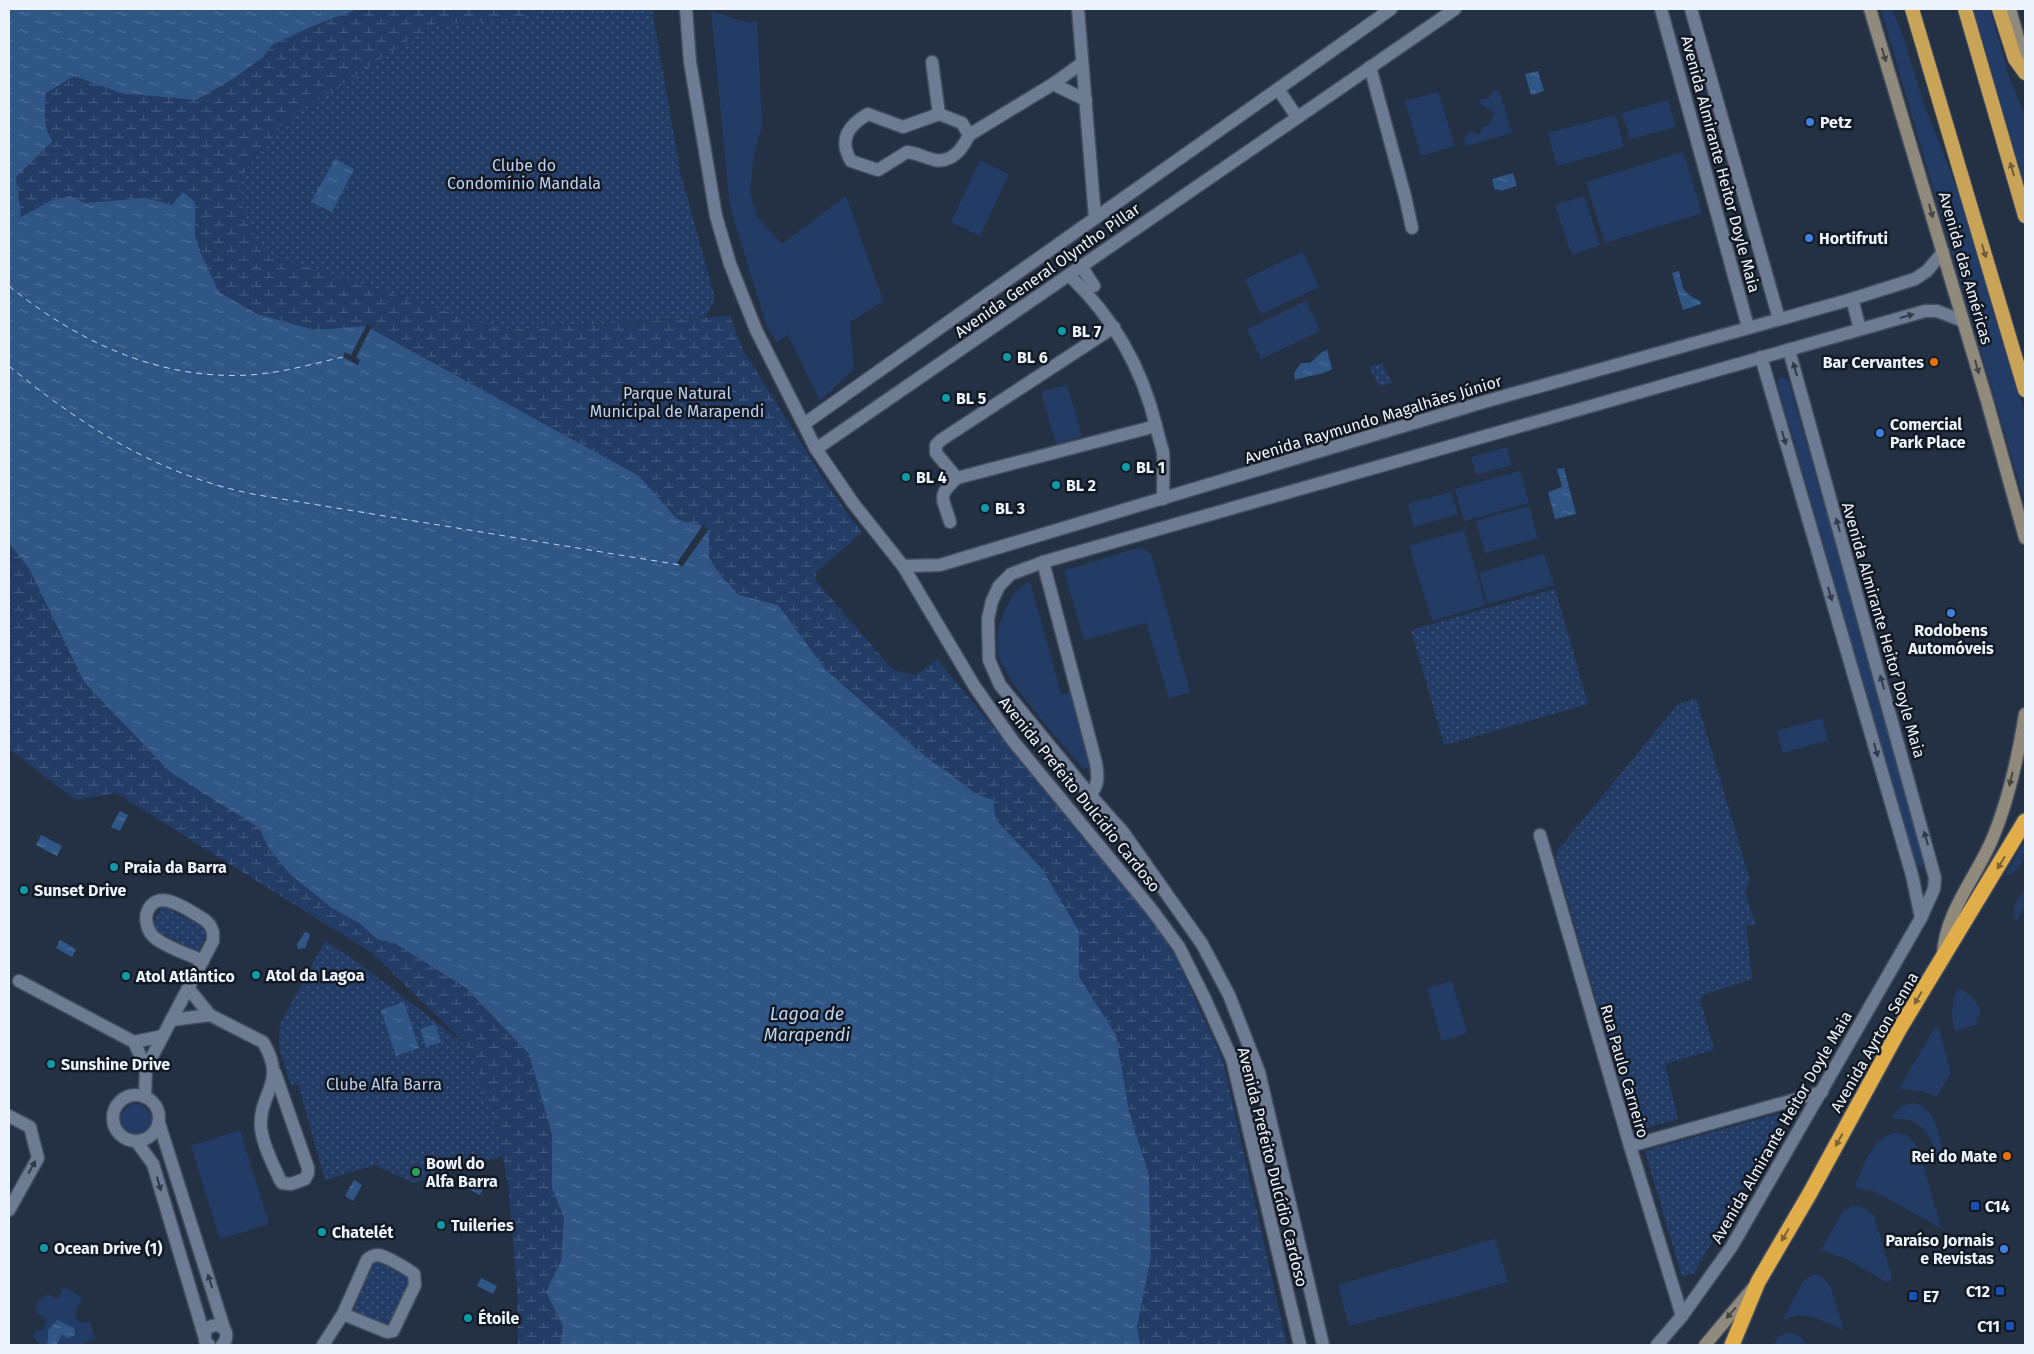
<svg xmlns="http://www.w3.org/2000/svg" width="2034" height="1354" font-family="'Fira Sans',sans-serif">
<defs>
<pattern id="wetland-marsh" width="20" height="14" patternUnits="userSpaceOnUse" patternTransform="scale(1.25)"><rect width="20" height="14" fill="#233c66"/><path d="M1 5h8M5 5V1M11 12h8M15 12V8" fill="none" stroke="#43597d"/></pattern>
<pattern id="park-dots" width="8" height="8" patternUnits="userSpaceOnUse" patternTransform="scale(1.25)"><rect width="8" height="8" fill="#233c66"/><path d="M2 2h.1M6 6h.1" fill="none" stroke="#43597d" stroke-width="1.8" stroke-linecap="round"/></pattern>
<pattern id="water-ripples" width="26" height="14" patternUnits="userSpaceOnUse" patternTransform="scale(1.25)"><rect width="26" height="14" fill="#305686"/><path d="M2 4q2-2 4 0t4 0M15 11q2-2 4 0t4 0" fill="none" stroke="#4e6f98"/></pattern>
</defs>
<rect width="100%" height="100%" fill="#243145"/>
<!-- grass -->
<g fill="#233c66">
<polygon points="1881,9 1892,9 1903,36 1925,107 1960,197 2025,413 2025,502"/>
<polygon points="1973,9 1990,9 2009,77 2025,115 2025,191"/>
<polygon points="711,11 749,23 757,21 762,125 754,154 750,192 757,217 782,244 846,196 883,301 850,322 854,369 820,401 788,335 777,342 767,327 730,207"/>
<polygon points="1499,90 1512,133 1466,146 1464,141 1470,130 1479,135 1484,125 1487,127 1495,113 1478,103 1480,100 1490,97 1493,92"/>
<polygon points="1438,92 1455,146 1421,156 1405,101"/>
<polygon points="1668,100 1676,127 1630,139 1622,113"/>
<polygon points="1615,115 1624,147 1557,166 1548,133"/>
<polygon points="1683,152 1702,213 1605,243 1586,182"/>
<polygon points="980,161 1009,174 980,236 951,222"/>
<polygon points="1584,196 1600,245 1572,255 1555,205"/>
<polygon points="1303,252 1319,287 1261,314 1245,279"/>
<polygon points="1306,301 1320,331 1261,359 1247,329"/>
<polygon points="1782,377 1788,380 1927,861 1922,867 1916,864 1778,386 1778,379"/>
<polygon points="1067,385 1082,436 1056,444 1041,392"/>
<polygon points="1507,447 1512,465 1476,475 1471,457"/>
<polygon points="1520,471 1529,503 1464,521 1455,489"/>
<polygon points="1451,492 1458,514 1414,527 1408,504"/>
<polygon points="1529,506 1538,538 1485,553 1476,521"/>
<polygon points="1464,530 1486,605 1432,621 1409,546"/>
<polygon points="1141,547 1151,554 1190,692 1169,698 1146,623 1084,640 1064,571"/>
<polygon points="1544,554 1554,585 1488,604 1479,573"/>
<path d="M1030,582L1061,694L1072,692L1093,766L1084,769C1064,745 1001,678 998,651C996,635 999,623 1005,610C1012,597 1016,587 1030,582Z"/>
<polygon points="1822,718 1828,740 1783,753 1777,731"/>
<path d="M2025,841C2025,857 2023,871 2005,876Z"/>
<path d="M2025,890V905L2016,922C2012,909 2015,899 2025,890Z"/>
<polygon points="1452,981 1467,1033 1442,1041 1427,988"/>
<path d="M1961,989L1973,998L1981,1012L1976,1020L1977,1025L1955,1031C1951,1017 1951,1004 1957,991Z"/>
<polygon points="1935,1027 1939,1029 1951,1073 1936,1097 1923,1091 1899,1089"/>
<path d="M1915,1103C1938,1110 1940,1142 1946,1163L1939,1165C1934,1147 1930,1127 1910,1120C1904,1118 1896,1120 1891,1118L1902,1106Z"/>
<circle cx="136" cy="1119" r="15"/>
<polygon points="240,1130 269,1224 220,1239 191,1146"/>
<path d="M1895,1133L1907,1135L1918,1147L1941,1228L1873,1191L1856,1188V1183C1865,1165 1872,1137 1895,1133Z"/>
<path d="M1853,1206C1862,1206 1868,1209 1874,1216L1892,1278L1890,1281L1887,1282L1846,1259L1821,1250L1843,1211Z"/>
<polygon points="1495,1239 1508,1282 1349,1326 1338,1285"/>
<path d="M1812,1275H1820L1830,1285L1844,1330C1821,1321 1807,1309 1783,1320L1803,1281Z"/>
<polygon points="64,1287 82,1297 75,1314 79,1323 90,1322 95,1339 80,1345 38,1345 39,1342 33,1337 37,1330 42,1331 47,1320 35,1311 40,1298 43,1299 46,1294 57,1299"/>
<polygon points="1788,1332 1800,1336 1806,1345 1774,1345 1778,1337"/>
</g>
<!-- wetland -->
<g fill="url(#wetland-marsh)">
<path d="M358,9H540L518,20L433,24L505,330L730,316L743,350L828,486L862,533L816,572V581L893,670L916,675L937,659L1169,941L1223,1061L1287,1345H1140L1137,1327L1151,1257L1149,1176L1129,1111L1116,1035L1079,977V931L1042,869L996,820L993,800L975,793L915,748L826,670L778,605L739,595L719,574L709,557V529C698,522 686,524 676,518L639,476L366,326L315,330L257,314L219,292L201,254L195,236V202L183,192L172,205L145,198L85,203L70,196L52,200L21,217L16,177L53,141C42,127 45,110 46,93L74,75L196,100L233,79L263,57L272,45L313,26Z"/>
<polygon points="9,543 30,570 170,772 259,828 270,850 332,908 359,923 377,939 394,943 465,987 529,1054 552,1135 552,1188 564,1218 561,1261 546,1292 563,1326 560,1345 518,1345 517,1290 508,1184 495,1119 469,1047 372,953 116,793 75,800 9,749"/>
</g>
<!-- park -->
<g fill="url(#park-dots)">
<polygon points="540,9 652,9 680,171 715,299 705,317 505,330 266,254 244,216 239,179 282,124 433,24 518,20"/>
<polygon points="1382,363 1392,383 1379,386 1369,367"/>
<polygon points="1555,589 1588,704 1444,745 1411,630"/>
<polygon points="1696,698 1750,880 1745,892 1756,925 1746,925 1752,979 1703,995 1700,1000 1714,1048 1712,1050 1665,1064 1678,1119 1639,1130 1632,1125 1556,860 1557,851 1678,704"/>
<polygon points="162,906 209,930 198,952 151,928"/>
<polygon points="325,941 356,961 469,1047 495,1119 502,1156 414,1183 375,1165 325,1180 298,1084 291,1086 279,1047 280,1024"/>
<polygon points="1781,1113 1783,1119 1694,1273 1682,1277 1645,1151"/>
<polygon points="374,1261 413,1278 391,1329 353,1311"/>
</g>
<!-- water -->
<g fill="url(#water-ripples)">
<path d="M9,9H358L313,26L272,45L263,57L233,79L196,100L121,93L74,76L46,93C45,110 42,127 53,141L16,177L21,217L52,200L70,196L85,203L145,198L172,205L183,192L195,202V236L201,254L219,292L257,314L315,330L366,326L639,476L676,518C686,524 699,522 709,529V557L719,574L739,595L778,605L826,670L915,748L975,793L993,800L996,820L1042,869L1079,931V977L1116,1035L1129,1111L1149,1176L1151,1257L1137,1327L1140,1345H560L563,1326L546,1292L561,1261L564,1218L552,1188V1135L529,1054L465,987L394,943L377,939L359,923L332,908L291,875L270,850L259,828L170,772L84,682L30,570L9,543Z"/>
<polygon points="1538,71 1544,91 1531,95 1525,74"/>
<polygon points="335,159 354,169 332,212 311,202"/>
<polygon points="1513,173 1517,186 1500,191 1499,189 1495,190 1492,179"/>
<polygon points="1679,271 1683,289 1692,297 1700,301 1701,304 1683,310 1672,273"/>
<path d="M1327,350L1332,369C1321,376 1308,375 1295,380L1294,373L1301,363H1310L1322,352Z"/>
<polygon points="1564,468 1576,514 1555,519 1548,492 1560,488 1562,486 1557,469"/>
<polygon points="120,811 128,815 120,831 111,827"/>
<polygon points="41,835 62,846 57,856 36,845"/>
<polygon points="305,932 309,933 310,936 305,948 298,949 297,944"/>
<polygon points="60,940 76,949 72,957 56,948"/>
<polygon points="404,1002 419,1048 396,1056 381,1010"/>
<polygon points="435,1024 441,1042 426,1047 420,1029"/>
<polygon points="469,1179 484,1187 480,1195 464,1187"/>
<polygon points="354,1180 362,1185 353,1201 345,1196"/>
<polygon points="481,1278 497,1286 493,1294 477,1286"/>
<polygon points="57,1320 74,1328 75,1335 68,1338 62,1334 57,1345 46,1345 48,1341 48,1331"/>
</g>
<!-- pier -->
<g fill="#243145">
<polygon points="367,324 372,326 356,357 360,360 358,365 343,357 345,352 351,355"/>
<polygon points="703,525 709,529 682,567 677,563"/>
</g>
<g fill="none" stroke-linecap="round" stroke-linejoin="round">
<!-- ferry -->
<g stroke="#bed5f2" stroke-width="1" stroke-dasharray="6 5" stroke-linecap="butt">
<path d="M9,286C78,342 159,380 249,375C281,373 312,364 343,357"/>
<path d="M9,366C83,427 162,477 258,495L680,565"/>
</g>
<!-- minor casing -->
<g stroke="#434d5e" stroke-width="15">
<g id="minor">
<polyline points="686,9 690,62 716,216 730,264 756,330 816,449 853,503 903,566 975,687 1013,741 1152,910 1179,947 1204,997 1232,1059 1300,1345"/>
<polyline points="1078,9 1095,218"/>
<polyline points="1661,9 1748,327"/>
<polyline points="1691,9 1779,319"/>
<polyline points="932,62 939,114"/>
<polyline points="1370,67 1405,196 1412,228"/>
<polyline points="1053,84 1086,100"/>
<polyline points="1278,89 1297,117"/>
<path d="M969,135C963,148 952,163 935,160C926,158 917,153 907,152L878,170L851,161C838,139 849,125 868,114L903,127L939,114L962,123L969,135L1053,84L1082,63"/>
<polyline points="1081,266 1094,286"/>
<path d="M1069,275C1112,316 1142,368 1156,426C1158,435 1161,444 1163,452C1164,467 1163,483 1163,499"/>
<polyline points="1852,299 1860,329"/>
<polyline points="1761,357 1912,875 1921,918"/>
<polyline points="804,424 1391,9"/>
<polyline points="816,449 1455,9"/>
<polyline points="957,478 936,453 936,445 941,440 1114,327"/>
<path d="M950,522C943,497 936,497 957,478L1156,426"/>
<path d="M1043,562L1096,763C1098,776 1099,785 1090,795"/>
<polyline points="903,566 940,565 1487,401 1852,299 1915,279 1927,271 1943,252"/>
<polyline points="1540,835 1630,1146 1682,1316"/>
<polyline points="19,981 134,1042 146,1068"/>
<polyline points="188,988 210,1015"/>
<path d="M171,1020L210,1015L263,1042C288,1083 258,1093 261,1128C263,1146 273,1164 280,1180L282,1183L291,1184L305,1179L308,1173V1168L275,1073"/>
<polyline points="134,1042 163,1036"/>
<circle cx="136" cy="1118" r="23"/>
<path d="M145,1097L146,1068L213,941V932L210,925L205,920C190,911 156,885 147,913C145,919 147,929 152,935C160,945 190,955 203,961"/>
<polyline points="9,1116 30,1127 38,1158 9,1210"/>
<polyline points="159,1123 224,1328"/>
<polyline points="136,1141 153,1164 204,1335"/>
<polyline points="1630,1146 1822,1092"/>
<path d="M209,1345L205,1341V1331C216,1317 235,1332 222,1345"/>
<path d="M323,1345L343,1314L367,1260C370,1257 373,1255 378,1255C386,1256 408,1269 414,1274L415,1285L393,1331L387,1332L343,1314"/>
<polyline points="1323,1345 1259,1072 1229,995 1202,944 1123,832 1090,795 1000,685 989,660 988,619 992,601 999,586 1011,574 1043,562 1925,311 1937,311 1963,321"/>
<polyline points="1657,1345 1682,1316 1732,1246 1921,918 1934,889 1935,878 1789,350"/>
</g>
</g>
<!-- secondary casing -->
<g stroke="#434d5e" stroke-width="15">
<g id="secondary">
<polyline points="1870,9 1987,401 2025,538"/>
<polyline points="2010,9 2025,63"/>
<path d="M1943,954C1945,914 1975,878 1991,842C2008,803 2018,757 2025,714"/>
<polyline points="1705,1345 1753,1288"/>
</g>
</g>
<!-- trunk casing -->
<g stroke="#434d5e" stroke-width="16">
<g id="trunk">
<polyline points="1912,9 2025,390"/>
<polyline points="1965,9 2025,216"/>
<polyline points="1999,9 2015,59 2025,73"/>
</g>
</g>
<!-- motorway casing -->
<g stroke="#434d5e" stroke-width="18">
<polyline id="motorway" points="1732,1345 1758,1282 1810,1193 1900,1028 2025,821"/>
</g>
<!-- minor -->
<use href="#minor" stroke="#6d7b93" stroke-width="12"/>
<!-- secondary -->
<use href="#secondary" stroke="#908a7d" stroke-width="12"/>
<!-- trunk -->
<use href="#trunk" stroke="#c9a358" stroke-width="14"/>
<!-- motorway -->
<use href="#motorway" stroke="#e0ad49" stroke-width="15"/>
</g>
<!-- one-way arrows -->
<defs><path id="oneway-solid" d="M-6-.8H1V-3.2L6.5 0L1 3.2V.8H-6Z" transform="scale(1.25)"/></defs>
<g fill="#454646">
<use href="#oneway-solid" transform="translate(1884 55) rotate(73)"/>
<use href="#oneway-solid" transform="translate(1931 211) rotate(74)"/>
<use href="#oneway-solid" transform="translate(1977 367) rotate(74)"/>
<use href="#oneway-solid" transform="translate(2011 779) rotate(104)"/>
<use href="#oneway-solid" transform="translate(1731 1313) rotate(131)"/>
</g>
<g fill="#6e5e3d">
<use href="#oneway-solid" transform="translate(2012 169) rotate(-106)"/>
<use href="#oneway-solid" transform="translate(1984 251) rotate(73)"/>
</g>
<g fill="#323b4a">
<use href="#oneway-solid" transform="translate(1907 316) rotate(-16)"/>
<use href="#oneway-solid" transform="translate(1795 369) rotate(-106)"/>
<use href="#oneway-solid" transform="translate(1784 438) rotate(74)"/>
<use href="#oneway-solid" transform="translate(1838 525) rotate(-106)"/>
<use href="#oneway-solid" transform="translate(1830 594) rotate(74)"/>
<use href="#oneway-solid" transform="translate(1882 682) rotate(-106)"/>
<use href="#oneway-solid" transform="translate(1876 750) rotate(74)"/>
<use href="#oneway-solid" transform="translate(1926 838) rotate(-106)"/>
<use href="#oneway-solid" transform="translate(32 1167) rotate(-61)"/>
<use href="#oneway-solid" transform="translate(159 1184) rotate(73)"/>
<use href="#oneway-solid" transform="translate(210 1281) rotate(-107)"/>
</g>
<g fill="#7a6336">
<use href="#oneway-solid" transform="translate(2001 863) rotate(121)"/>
<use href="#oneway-solid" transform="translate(1918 998) rotate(121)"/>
<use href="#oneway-solid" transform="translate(1839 1140) rotate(119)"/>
<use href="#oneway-solid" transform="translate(1785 1235) rotate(121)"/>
</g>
<!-- markers -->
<g fill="#3f7fe0" stroke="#131922" stroke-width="2">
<circle cx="1810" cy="122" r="5"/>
<circle cx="1809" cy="238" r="5"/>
<circle cx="1880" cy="433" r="5"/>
<circle cx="1951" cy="613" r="5"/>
<circle cx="2004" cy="1249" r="5"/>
</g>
<g fill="#0f9aa8" stroke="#131922" stroke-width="2">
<circle cx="1062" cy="331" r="5"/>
<circle cx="1007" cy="357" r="5"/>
<circle cx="946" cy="398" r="5"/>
<circle cx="1126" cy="467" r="5"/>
<circle cx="906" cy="477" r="5"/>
<circle cx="1056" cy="485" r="5"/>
<circle cx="985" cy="508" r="5"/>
<circle cx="114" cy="867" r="5"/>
<circle cx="24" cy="890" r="5"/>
<circle cx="256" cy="975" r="5"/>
<circle cx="126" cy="976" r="5"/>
<circle cx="51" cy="1064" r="5"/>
<circle cx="441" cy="1225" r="5"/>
<circle cx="322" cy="1232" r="5"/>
<circle cx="44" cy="1248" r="5"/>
<circle cx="468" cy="1318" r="5"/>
</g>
<g fill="#e8710a" stroke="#131922" stroke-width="2">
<circle cx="1934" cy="362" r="5"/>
<circle cx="2007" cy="1156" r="5"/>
</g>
<circle fill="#2e9e5b" stroke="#131922" stroke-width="2" cx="416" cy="1172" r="5"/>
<g fill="#1a4fb4" stroke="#131922" stroke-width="2">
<rect x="1970" y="1201" width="10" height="10" rx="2.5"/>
<rect x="1995" y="1286" width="10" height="10" rx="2.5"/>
<rect x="1908" y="1291" width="10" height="10" rx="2.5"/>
<rect x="2005" y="1321" width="10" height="10" rx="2.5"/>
</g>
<g text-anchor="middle" stroke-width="5" stroke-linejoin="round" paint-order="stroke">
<!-- poi labels -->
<g font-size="16" font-weight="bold" fill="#edf4fe" stroke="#131922" text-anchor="start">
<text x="1820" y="128">Petz</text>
<text x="1819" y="244">Hortifruti</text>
<text x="1072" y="337">BL 7</text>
<text x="1017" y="363">BL 6</text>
<text x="1924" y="368" text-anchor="end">Bar Cervantes</text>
<text x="956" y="404">BL 5</text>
<text x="1890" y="430">Comercial<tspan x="1890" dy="18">Park Place</tspan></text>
<text x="1136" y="473">BL 1</text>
<text x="916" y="483">BL 4</text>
<text x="1066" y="491">BL 2</text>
<text x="995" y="514">BL 3</text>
<text x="1951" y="636" text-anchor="middle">Rodobens<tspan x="1951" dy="18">Automóveis</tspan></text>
<text x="124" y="873">Praia da Barra</text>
<text x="34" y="896">Sunset Drive</text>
<text x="266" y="981">Atol da Lagoa</text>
<text x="136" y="982">Atol Atlântico</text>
<text x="61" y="1070">Sunshine Drive</text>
<text x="1997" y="1162" text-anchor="end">Rei do Mate</text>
<text x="426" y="1169">Bowl do<tspan x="426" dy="18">Alfa Barra</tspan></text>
<text x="1985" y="1212">C14</text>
<text x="451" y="1231">Tuileries</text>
<text x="332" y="1238">Chatelét</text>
<text x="1994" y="1246" text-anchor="end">Paraíso Jornais<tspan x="1994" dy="18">e Revistas</tspan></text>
<text x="54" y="1254">Ocean Drive (1)</text>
<text x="1990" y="1297" text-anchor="end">C12</text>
<text x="1923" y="1302">E7</text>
<text x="478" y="1324">Étoile</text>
<text x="2000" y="1332" text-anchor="end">C11</text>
</g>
<!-- street labels -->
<g font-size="16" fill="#edf4fe" stroke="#131922">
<text transform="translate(1721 164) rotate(75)" y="6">Avenida Almirante Heitor Doyle Maia</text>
<text transform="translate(1966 268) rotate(74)" y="6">Avenida das Américas</text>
<text transform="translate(1047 270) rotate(-35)" y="6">Avenida General Olyntho Pillar</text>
<text transform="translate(1373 419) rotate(-17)" y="6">Avenida Raymundo Magalhães Júnior</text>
<text transform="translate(1884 630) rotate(74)" y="6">Avenida Almirante Heitor Doyle Maia</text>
<text transform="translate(1080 794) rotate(51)" y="6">Avenida Prefeito Dulcídio Cardoso</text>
<text transform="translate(1874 1042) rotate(-60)" y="6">Avenida Ayrton Senna</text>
<text transform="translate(1625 1071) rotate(74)" y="6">Rua Paulo Carneiro</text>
<text transform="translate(1781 1127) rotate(-60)" y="6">Avenida Almirante Heitor Doyle Maia</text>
<text transform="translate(1273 1167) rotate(76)" y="6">Avenida Prefeito Dulcídio Cardoso</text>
</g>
<!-- park labels -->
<g font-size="16" fill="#bed1f0" stroke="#131922">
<text x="524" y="171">Clube do<tspan x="524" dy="18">Condomínio Mandala</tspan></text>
<text x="677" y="399">Parque Natural<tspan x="677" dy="18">Municipal de Marapendi</tspan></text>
<text x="384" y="1090">Clube Alfa Barra</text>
</g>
<!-- water labels -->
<g font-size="18" font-style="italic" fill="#bed5f2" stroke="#131922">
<text x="807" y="1020">Lagoa de<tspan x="807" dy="21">Marapendi</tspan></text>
</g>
</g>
<!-- border -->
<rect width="2034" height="1354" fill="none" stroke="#edf4fe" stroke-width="20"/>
</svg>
